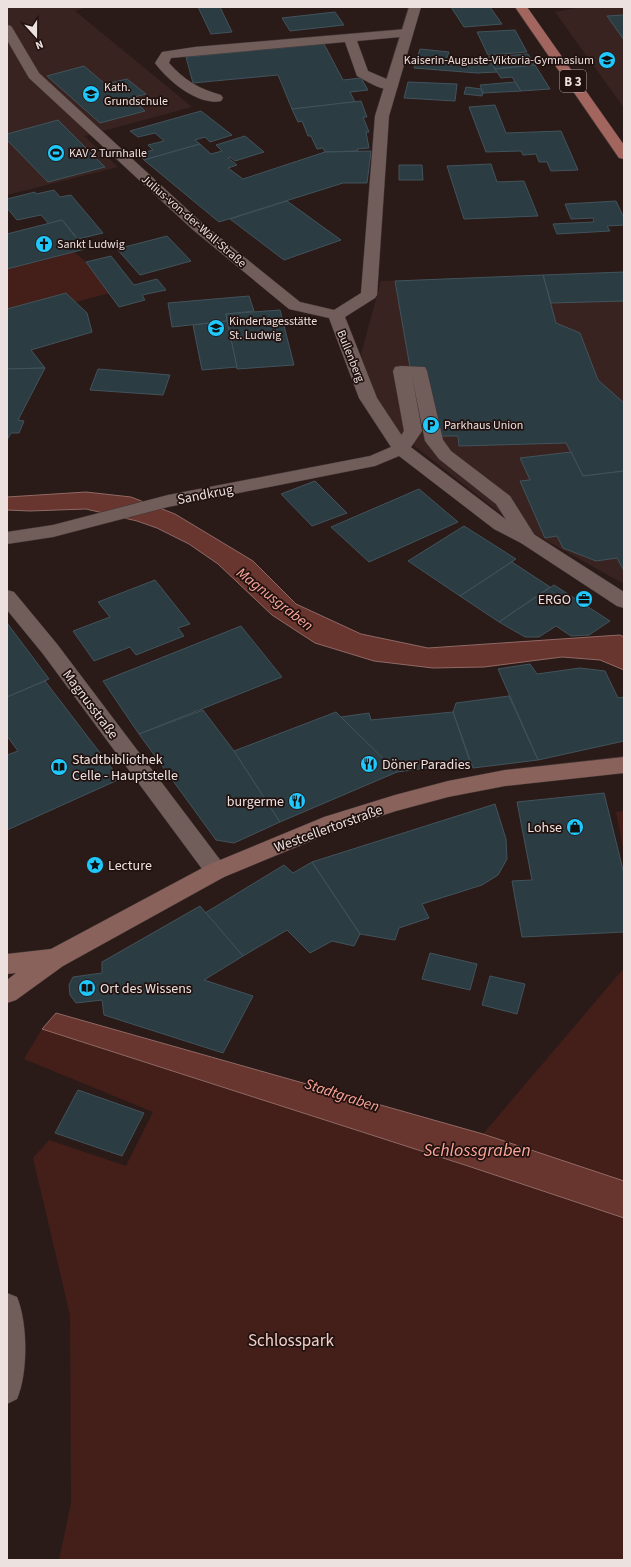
<svg xmlns="http://www.w3.org/2000/svg" width="631" height="1567" font-family="'Source Sans 3',sans-serif">
<rect width="100%" height="100%" fill="#2a1b19"/>
<!-- built -->
<g fill="#392320">
<polygon points="7,7 87,7 75,11 192,107 84,136 118,167 7,195"/>
<polygon points="581,7 624,7 624,108 555,12"/>
<polygon points="624,272 624,584 508,519 393,429 370,393 361,354 381,281"/>
</g>
<!-- green -->
<g fill="#441f1a">
<polygon points="74,252 86,262 110,293 75,302 7,309 7,269"/>
<polygon points="624,811 624,853 616,812"/>
<polygon points="624,968 624,1560 59,1560 71,1503 70,1315 33,1158 49,1140 126,1166 153,1112 24,1059 42,1029 468,1166 483,1134"/>
</g>
<!-- water -->
<g fill="#68352f" stroke="#906964">
<polygon points="86,492 131,497 175,514 253,561 296,604 361,634 428,648 620,635 624,637 624,670 600,660 562,657 484,667 433,668 374,661 315,643 272,615 218,564 189,544 157,528 137,521 86,509 30,511 7,510 7,497"/>
<polygon points="56,1013 483,1134 624,1181 624,1218 468,1166 42,1029"/>
</g>
<!-- building -->
<g fill="#2b3c43" stroke="#42535b">
<polygon points="198,7 220,7 232,32 211,34"/>
<polygon points="451,7 490,7 502,24 464,27"/>
<polygon points="335,12 344,25 290,31 282,18"/>
<polygon points="624,15 624,40 607,16"/>
<polygon points="515,30 527,52 488,55 477,32"/>
<polygon points="324,44 343,80 361,78 368,90 350,92 355,102 292,109 278,75 193,83 186,57"/>
<polygon points="420,49 449,52 446,60 480,62 491,61 497,72 477,73 414,68"/>
<polygon points="528,54 535,65 495,69 488,57"/>
<polygon points="535,65 550,89 521,91 512,77 501,78 495,69"/>
<polygon points="84,66 105,84 127,79 146,94 131,98 145,111 100,123 47,76"/>
<polygon points="408,82 457,84 455,101 404,98"/>
<polygon points="515,82 521,91 483,93 480,85"/>
<polygon points="466,87 481,89 483,93 482,96 464,94"/>
<polygon points="361,101 367,117 363,117 369,132 366,132 369,148 357,149 358,151 325,152 323,148 317,149 311,136 308,136 302,121 298,122 292,109"/>
<polygon points="495,105 506,133 561,131 578,170 551,171 547,162 539,162 536,154 523,155 521,151 486,152 469,107"/>
<polygon points="201,111 232,135 210,142 205,137 195,140 200,144 144,160 138,154 153,150 148,145 164,141 155,133 138,137 130,131"/>
<polygon points="58,120 105,167 48,182 7,140 7,134"/>
<polygon points="245,136 264,152 235,161 230,157 228,158 237,165 228,168 243,179 325,152 371,151 367,183 343,183 219,222 144,160 200,144 211,154 222,151 216,145"/>
<polygon points="491,164 497,182 524,181 538,216 464,219 447,166"/>
<polygon points="399,165 422,165 423,180 399,180"/>
<polygon points="54,190 60,197 71,195 103,233 78,239 62,220 49,224 41,215 17,220 7,208 7,199 35,192 36,194"/>
<polygon points="287,201 341,240 284,260 230,219"/>
<polygon points="616,201 624,218 624,225 607,226 610,231 557,234 553,224 594,222 593,218 571,219 565,204"/>
<polygon points="62,220 85,249 7,269 7,234"/>
<polygon points="167,236 191,261 140,275 117,249"/>
<polygon points="111,256 134,285 157,279 166,290 142,295 145,300 119,307 86,262"/>
<polygon points="624,272 624,301 551,303 543,275"/>
<polygon points="543,275 556,323 580,333 598,380 624,403 624,471 583,476 566,443 459,446 458,436 441,436 438,425 420,425 395,281"/>
<polygon points="66,293 87,313 92,332 31,350 45,368 7,369 7,309"/>
<polygon points="249,296 254,311 226,314 227,321 172,327 168,303"/>
<polygon points="280,310 294,365 237,369 226,314"/>
<polygon points="227,321 237,367 202,370 193,325"/>
<polygon points="45,368 18,420 24,421 19,433 11,433 7,440 7,369"/>
<polygon points="98,369 170,375 163,395 90,390"/>
<polygon points="571,452 583,476 624,471 624,571 617,558 596,561 563,548 557,536 545,538 520,481 530,480 520,458"/>
<polygon points="315,481 347,513 312,526 281,494"/>
<polygon points="419,489 458,522 369,562 331,527"/>
<polygon points="464,526 516,559 460,596 408,561"/>
<polygon points="512,562 550,587 499,622 460,596"/>
<polygon points="155,580 190,624 178,628 184,636 136,655 130,647 94,661 73,631 110,617 98,602"/>
<polygon points="554,585 610,621 589,635 571,636 556,626 539,637 525,637 499,622"/>
<polygon points="7,623 49,679 7,697"/>
<polygon points="241,626 282,677 139,734 103,681"/>
<polygon points="530,664 537,674 580,668 605,671 618,698 624,697 624,741 538,760 498,669"/>
<polygon points="45,681 120,779 7,830 7,755 18,751 7,736 7,697"/>
<polygon points="509,696 538,760 473,768 453,712 456,703"/>
<polygon points="203,710 234,751 280,822 234,843 216,840 139,734"/>
<polygon points="336,712 397,772 280,822 234,751"/>
<polygon points="453,712 470,762 397,772 341,717 369,713 371,720"/>
<polygon points="604,793 624,874 624,932 522,937 512,881 532,880 517,802"/>
<polygon points="495,804 506,839 507,859 498,875 482,885 422,904 429,918 399,928 395,940 360,934 312,862"/>
<polygon points="312,862 360,934 354,946 332,941 310,953 287,930 243,956 205,913 284,865 293,873"/>
<polygon points="200,906 243,956 204,980 253,996 223,1053 104,1015 102,1000 76,1003 70,995 69,985 73,977 102,973 102,962"/>
<polygon points="430,953 477,964 470,990 422,979"/>
<polygon points="490,976 525,984 517,1014 482,1005"/>
<polygon points="78,1090 144,1113 122,1156 55,1133"/>
</g>
<g fill="none" stroke-linecap="round" stroke-linejoin="round">
<!-- lane casing -->
<g stroke="#423635" stroke-width="1">
<g id="lane">
<path d="M407,29L411,30L413,33L411,36L357,41L368,71L396,83L398,86L396,89C383,92 368,82 357,76L345,42L171,58L169,63C184,80 199,89 221,95L223,98L221,101C198,106 167,80 155,63L162,52L195,47Z"/>
<polygon points="401,366 425,367 427,371 443,440 451,451 510,496 537,539 535,543 528,545 521,543 496,504 439,459 425,441 412,376 422,431 407,453 401,454 395,453 392,449 404,431 393,371 395,367"/>
</g>
</g>
<!-- street casing -->
<g stroke="#423635" stroke-width="1">
<g id="street">
<polygon points="409,7 421,7 389,116 377,295 375,298 345,317 377,398 408,445 508,521 535,535 624,592 624,608 617,606 521,543 494,529 399,456 375,466 168,507 53,537 7,544 7,532 53,525 168,495 370,456 391,447 359,398 329,318 289,309 192,229 29,78 7,40 7,25 11,26 13,29 39,73 202,223 300,302 334,310 361,293 375,116"/>
<polygon points="7,590 14,592 57,644 224,865 228,871 224,877 216,880 208,877 43,654 7,610"/>
<path d="M7,1293L17,1297C28,1324 28,1373 17,1399L7,1404Z"/>
</g>
</g>
<!-- secondary casing -->
<g stroke="#423635" stroke-width="1">
<polygon id="secondary" points="624,757 624,773 505,786 448,797 396,811 340,829 224,877 63,966 16,1000 7,1003 7,980 16,973 7,974 7,954 51,949 208,865 324,817 395,795 448,781 505,770"/>
</g>
<!-- primary casing -->
<g stroke="#423635" stroke-width="1">
<polygon id="primary" points="515,7 527,7 624,145 624,159 619,158"/>
</g>
<!-- lane -->
<use href="#lane" fill="#715e5b" fill-rule="evenodd"/>
<!-- street -->
<use href="#street" fill="#715e5b" fill-rule="evenodd"/>
<!-- secondary -->
<use href="#secondary" fill="#8a625c" fill-rule="evenodd"/>
<!-- primary -->
<use href="#primary" fill="#a3665e" fill-rule="evenodd"/>
</g>
<!-- icons -->
<defs>
<g id="school-disc" transform="scale(0.9)"><circle r="9.5" fill="#20c9fd" stroke="#211210"/><path d="M0-5L7-2L0 1L-7-2ZM-4 1L0 2.5L4 1V4Q0 6-4 4Z" fill="#111"/></g>
<g id="stadium-disc" transform="scale(0.9)"><circle r="9.5" fill="#20c9fd" stroke="#211210"/><path d="M0-5a6.5 5 0 1 0 0 10a6.5 5 0 1 0 0-10ZM-3.5-1.8h7v3.6h-7Z" fill="#111"/></g>
<g id="church-disc" transform="scale(0.9)"><circle r="9.5" fill="#20c9fd" stroke="#211210"/><path d="M-1.2-6h2.4v3.5h3.3v2.4h-3.3V6h-2.4V-.1h-3.3v-2.4h3.3Z" fill="#111"/></g>
<g id="parking-disc" transform="scale(0.9)"><circle r="9.5" fill="#20c9fd" stroke="#211210"/><path d="M-3.5-5.5H1a3.5 3.5 0 0 1 0 7H-1V5.5H-3.5ZM-1-3.4V-.6H.8a1.4 1.4 0 0 0 0-2.8Z" fill="#111"/></g>
<g id="office-disc" transform="scale(0.9)"><circle r="9.5" fill="#20c9fd" stroke="#211210"/><path d="M-6-3h4V-5.5h4V-3h4V5H-6ZM-1-4.5V-3h2v-1.5ZM-6 0V1H6V0Z" fill="#111"/></g>
<g id="restaurant-disc" transform="scale(0.9)"><circle r="9.5" fill="#20c9fd" stroke="#211210"/><path d="M-5-6h1v4h1v-4h1v4h1v-4h1v5L-1.5 .5V6h-2V.5L-5-1ZM5-6V6H3V1.5H1.5Q1.5-4 5-6Z" fill="#111"/></g>
<g id="library-disc" transform="scale(0.9)"><circle r="9.5" fill="#20c9fd" stroke="#211210"/><path d="M-6-4Q-3-5.5-.7-3.5V5Q-3 3-6 4ZM6-4Q3-5.5 .7-3.5V5Q3 3 6 4Z" fill="#111"/></g>
<g id="shop-disc" transform="scale(0.9)"><circle r="9.5" fill="#20c9fd" stroke="#211210"/><path d="M-5-2.5h2.3a2.7 3.5 0 0 1 5.4 0H5L5.5 6h-11ZM-1.5-2.5h3a1.5 2.3 0 0 0-3 0Z" fill="#111"/></g>
<g id="sight-disc" transform="scale(0.9)"><circle r="9.5" fill="#20c9fd" stroke="#211210"/><path d="M0-6L1.8-2.2L6-1.7L2.9 1.2L3.7 5.4L0 3.3L-3.7 5.4L-2.9 1.2L-6-1.7L-1.8-2.2Z" fill="#111"/></g>
</defs>
<g fill-rule="evenodd">
<use href="#school-disc" x="607" y="60"/>
<use href="#school-disc" x="91" y="94"/>
<use href="#stadium-disc" x="56" y="153"/>
<use href="#church-disc" x="44" y="244"/>
<use href="#school-disc" x="216" y="328"/>
<use href="#parking-disc" x="431" y="425"/>
<use href="#office-disc" x="584" y="599"/>
<use href="#restaurant-disc" x="369" y="764"/>
<use href="#library-disc" x="59" y="767"/>
<use href="#restaurant-disc" x="297" y="801"/>
<use href="#shop-disc" x="575" y="827"/>
<use href="#sight-disc" x="95" y="865"/>
<use href="#library-disc" x="87" y="988"/>
</g>
<g text-anchor="middle" stroke-width="3.5" stroke-linejoin="round" paint-order="stroke">
<!-- far-poi labels -->
<g font-size="12" fill="#ece1df" stroke="#211210" text-anchor="start">
<text x="594" y="64" text-anchor="end">Kaiserin-Auguste-Viktoria-Gymnasium</text>
<text x="104" y="91">Kath.<tspan x="104" dy="14">Grundschule</tspan></text>
<text x="69" y="157">KAV 2 Turnhalle</text>
<text x="57" y="248">Sankt Ludwig</text>
<text x="229" y="325">Kindertagesstätte<tspan x="229" dy="14">St. Ludwig</tspan></text>
<text x="444" y="429">Parkhaus Union</text>
</g>
<!-- far-street labels -->
<g font-size="12" fill="#ece1df" stroke="#211210">
<text transform="translate(194 221) rotate(41)" y="4">Julius-von-der-Wall-Straße</text>
<text transform="translate(351 356) rotate(68)" y="4">Bullenberg</text>
</g>
<!-- shield labels -->
<rect fill="#211210" stroke="#afa3a1" stroke-width="1" x="560" y="70" width="26" height="22" rx="3"/>
<g font-size="13" font-weight="bold" fill="#ece1df">
<text x="573" y="86">B 3</text>
</g>
<!-- street labels -->
<g font-size="14" fill="#ece1df" stroke="#211210">
<text transform="translate(205 494) rotate(-11)" y="5">Sandkrug</text>
<text transform="translate(91 704) rotate(53)" y="5">Magnusstraße</text>
<text transform="translate(328 828) rotate(-20)" y="5">Westcellertorstraße</text>
</g>
<!-- poi labels -->
<g font-size="14" fill="#ece1df" stroke="#211210" text-anchor="start">
<text x="571" y="604" text-anchor="end">ERGO</text>
<text x="72" y="764">Stadtbibliothek<tspan x="72" dy="16">Celle - Hauptstelle</tspan></text>
<text x="382" y="769">Döner Paradies</text>
<text x="284" y="806" text-anchor="end">burgerme</text>
<text x="562" y="832" text-anchor="end">Lohse</text>
<text x="108" y="870">Lecture</text>
<text x="100" y="993">Ort des Wissens</text>
</g>
<!-- water labels -->
<g font-size="15" font-style="italic" fill="#fca69a" stroke="#211210">
<text transform="translate(275 599) rotate(38)" y="5">Magnusgraben</text>
<text transform="translate(342 1095) rotate(18)" y="5">Stadtgraben</text>
</g>
<!-- near-park labels -->
<g font-size="17" fill="#f3cfca" stroke="#211210">
<text x="291" y="1346">Schlosspark</text>
</g>
<!-- near-water labels -->
<g font-size="18" font-style="italic" fill="#fca69a" stroke="#211210">
<text x="477" y="1156">Schlossgraben</text>
</g>
</g>
<!-- border -->
<rect width="631" height="1567" fill="none" stroke="#ece1df" stroke-width="16"/>
<!-- north arrow -->
<g transform="translate(36 36) rotate(159)" stroke="#211210" stroke-width="3" paint-order="stroke">
<path d="M0-3L7 15L0 10L-7 15Z" fill="#ece1df"/>
<text y="-6" font-size="11" font-weight="bold" text-anchor="middle" fill="#ece1df">N</text>
</g>
</svg>
